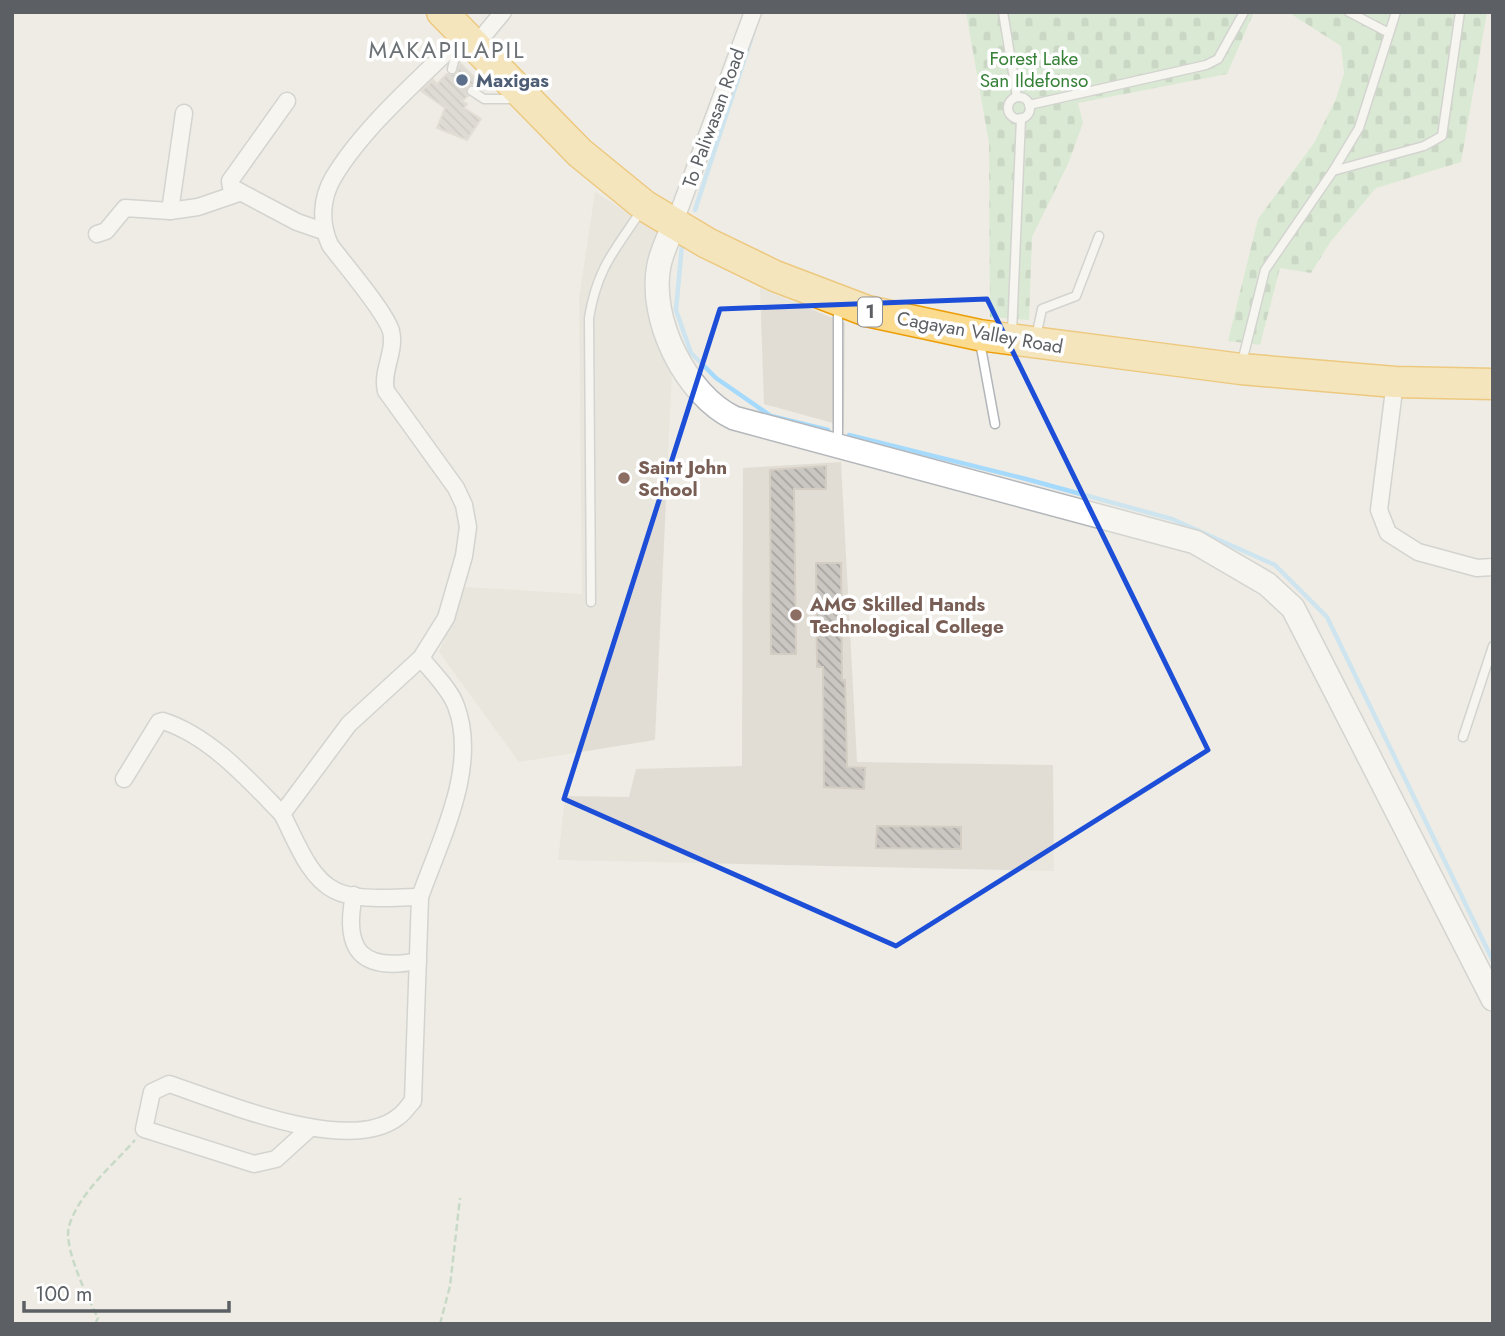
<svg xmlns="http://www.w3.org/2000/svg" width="1505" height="1336" font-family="Jost,sans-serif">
<defs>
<pattern id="cemetery-stones" width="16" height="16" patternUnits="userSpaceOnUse" patternTransform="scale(1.75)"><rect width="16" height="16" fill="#c2e5c1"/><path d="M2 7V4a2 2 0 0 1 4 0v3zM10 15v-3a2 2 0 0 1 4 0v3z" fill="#a1bda0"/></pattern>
<pattern id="building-back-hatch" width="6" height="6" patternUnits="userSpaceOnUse" patternTransform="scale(1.75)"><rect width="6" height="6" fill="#cac6c1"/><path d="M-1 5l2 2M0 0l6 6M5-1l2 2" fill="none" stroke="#a7a4a0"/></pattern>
</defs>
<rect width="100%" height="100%" fill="#eeece4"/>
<!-- education -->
<g fill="#e1ddd5">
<polygon points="595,192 658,232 655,272 672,369 655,740 519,762 439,652 465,587 582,594 579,298"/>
<polygon points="760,288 845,323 844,426 764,404"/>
<polygon points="841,462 857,762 1053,765 1054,871 558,860 565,796 629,797 636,769 742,766 743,468"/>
</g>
<!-- cemetery -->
<g fill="url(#cemetery-stones)">
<polygon points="966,12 1254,12 1227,74 1078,103 1083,123 1068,164 1032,237 1029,320 990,317 989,143"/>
<polygon points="1288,12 1487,12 1461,162 1376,188 1331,241 1311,273 1280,268 1260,345 1228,341 1258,219 1314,143 1336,99 1344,73 1341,46"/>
</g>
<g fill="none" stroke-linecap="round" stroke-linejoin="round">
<!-- stream -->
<g stroke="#a6dafd" stroke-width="4.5">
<polyline points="695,210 753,33"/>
<polyline points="682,245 676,310 691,353 716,378 771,416 828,430"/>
<polyline points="849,435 1026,479 1172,519 1275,565 1327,617 1493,961"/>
</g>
</g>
<!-- building -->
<g fill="url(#building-back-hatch)" stroke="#d3cdc3" stroke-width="2">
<polygon points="460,63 480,83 467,87 468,96 462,101 467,104 464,108 481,119 467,140 437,128 445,108 421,91 433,80 437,84 447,74 456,74"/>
<polygon points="826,466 826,489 794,489 796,654 771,654 770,470"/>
<polygon points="816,563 841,563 842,680 845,680 847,767 865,768 864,789 824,787 823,667 817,667"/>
<polygon points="877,826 961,827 961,849 876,848"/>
</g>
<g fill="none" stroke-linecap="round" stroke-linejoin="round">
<!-- lane casing -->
<g stroke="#b2b5b9" stroke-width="11">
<g id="lane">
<polyline points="1003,12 1017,97"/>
<polyline points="1349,12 1389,33"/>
<polyline points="452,69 455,57 465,44"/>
<polyline points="472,91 484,99 517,99"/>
<circle cx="1019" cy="108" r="11"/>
<polyline points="1029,105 1206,65 1218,59 1244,12"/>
<polyline points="1333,171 1424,146 1442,136 1460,12"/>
<polyline points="838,307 838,445"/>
<polyline points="1012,333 1021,118"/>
<polyline points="1036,337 1042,309 1076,296 1099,236"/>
<polyline points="980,342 995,424"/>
<polyline points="1242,362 1265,270 1333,171 1359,128 1396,12"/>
<path d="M591,602L589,318C597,269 614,251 641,211"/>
<polyline points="1463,737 1493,646"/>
</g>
</g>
<!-- street casing -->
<g stroke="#b2b5b9" stroke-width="19">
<g id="street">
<polyline points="474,47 503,12"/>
<polyline points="287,101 230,181 231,187 297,222 323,231"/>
<polyline points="184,113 170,211 198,207 239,193"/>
<polyline points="674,224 753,12"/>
<polyline points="97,234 106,231 125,208 170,211"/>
<polyline points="1395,382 1379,510 1388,533 1418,552 1477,568 1493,567"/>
<path d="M124,779L159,722L163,721C210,736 249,780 282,814"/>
<path d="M354,895C343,950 361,972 418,961"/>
<path d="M420,897C440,840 479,767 456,706C450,689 432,672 421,658"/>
<path d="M309,1129L276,1159L254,1164L144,1129L152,1092L169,1084C224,1102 348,1156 398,1117C404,1113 408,1106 413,1101L420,897C395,897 356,902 334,890C308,877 295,838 282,814L349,724L421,658L446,618L464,556L468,527L464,505L456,488L386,391C381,371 396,352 391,331C385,311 344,264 330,245C320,223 321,199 333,178C364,126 421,78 463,36"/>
</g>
</g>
<!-- secondary casing -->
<g stroke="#b3b7bb" stroke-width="26">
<path id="secondary" d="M674,224C669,237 662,251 659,265C648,319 686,395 734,418L1195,542L1267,584L1293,608L1493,999"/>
</g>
<!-- highway casing -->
<g stroke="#ec9d06" stroke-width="33">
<polyline id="highway" points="442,12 580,153 645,206 707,243 775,276 867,311 979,335 1241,369 1395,382 1493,384"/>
</g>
<!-- path -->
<g stroke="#99c4a4" stroke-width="2.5" stroke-dasharray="7 3.5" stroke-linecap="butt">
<path d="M95,1324L98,1318C88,1298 63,1248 69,1226C79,1193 113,1165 135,1140"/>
<polyline points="440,1324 450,1286 460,1198"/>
</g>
<!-- lane -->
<use href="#lane" stroke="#fff" stroke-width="8"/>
<!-- street -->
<use href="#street" stroke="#fff" stroke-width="16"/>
<!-- secondary -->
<use href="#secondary" stroke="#fff" stroke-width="23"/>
<!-- highway -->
<use href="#highway" stroke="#fadb8f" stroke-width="30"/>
</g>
<!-- marked area -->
<path d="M0 0H1505V1336H0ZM987,299L1208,750L896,946L564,799L720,309Z" fill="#eeece4" fill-opacity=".55" fill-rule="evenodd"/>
<path fill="none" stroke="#1d4ed8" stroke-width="5" stroke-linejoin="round" d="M987,299L1208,750L896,946L564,799L720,309Z"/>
<!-- markers -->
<circle fill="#5c6f8a" stroke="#fff" stroke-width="2.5" cx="462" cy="80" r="7"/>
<g fill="#8d6e63" stroke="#fff" stroke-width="2.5">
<circle cx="624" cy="478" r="7"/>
<circle cx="796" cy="615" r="7"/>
</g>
<g text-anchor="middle" stroke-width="7" stroke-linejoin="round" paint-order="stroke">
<!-- shield labels -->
<rect fill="#fff" stroke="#8d9092" stroke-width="2" x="858" y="297.5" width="24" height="29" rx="5"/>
<g font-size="18" font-weight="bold" fill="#5c6064">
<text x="870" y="318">1</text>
</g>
<!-- park labels -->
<g font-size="19" fill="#368137" stroke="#fff">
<text x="1034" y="65">Forest Lake<tspan x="1034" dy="22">San Ildefonso</tspan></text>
</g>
<!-- service labels -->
<g font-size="19" font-weight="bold" fill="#4e5e75" stroke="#fff" text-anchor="start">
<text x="476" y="87">Maxigas</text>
</g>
<!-- street labels -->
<g font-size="19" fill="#5c6064" stroke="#fff">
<text transform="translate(713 118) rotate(-70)" y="7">To Paliwasan Road</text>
<text transform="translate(980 332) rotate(10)" y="7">Cagayan Valley Road</text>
</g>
<!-- education labels -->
<g font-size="19" font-weight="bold" fill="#785e54" stroke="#fff" text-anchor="start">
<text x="638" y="474">Saint John<tspan x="638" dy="22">School</tspan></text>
<text x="810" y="611">AMG Skilled Hands<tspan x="810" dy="22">Technological College</tspan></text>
</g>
<!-- quarter labels -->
<g font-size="23" letter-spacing="2" fill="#6d7276" stroke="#fff">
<text x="447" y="58">MAKAPILAPIL</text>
</g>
</g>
<!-- border -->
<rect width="1505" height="1336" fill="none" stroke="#5c6064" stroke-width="28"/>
<!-- scale -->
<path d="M24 1301v10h205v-10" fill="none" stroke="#5c6064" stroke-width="3.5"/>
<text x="35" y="1301" font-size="21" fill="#5c6064" stroke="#ffffff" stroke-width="5" paint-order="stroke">100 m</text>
</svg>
